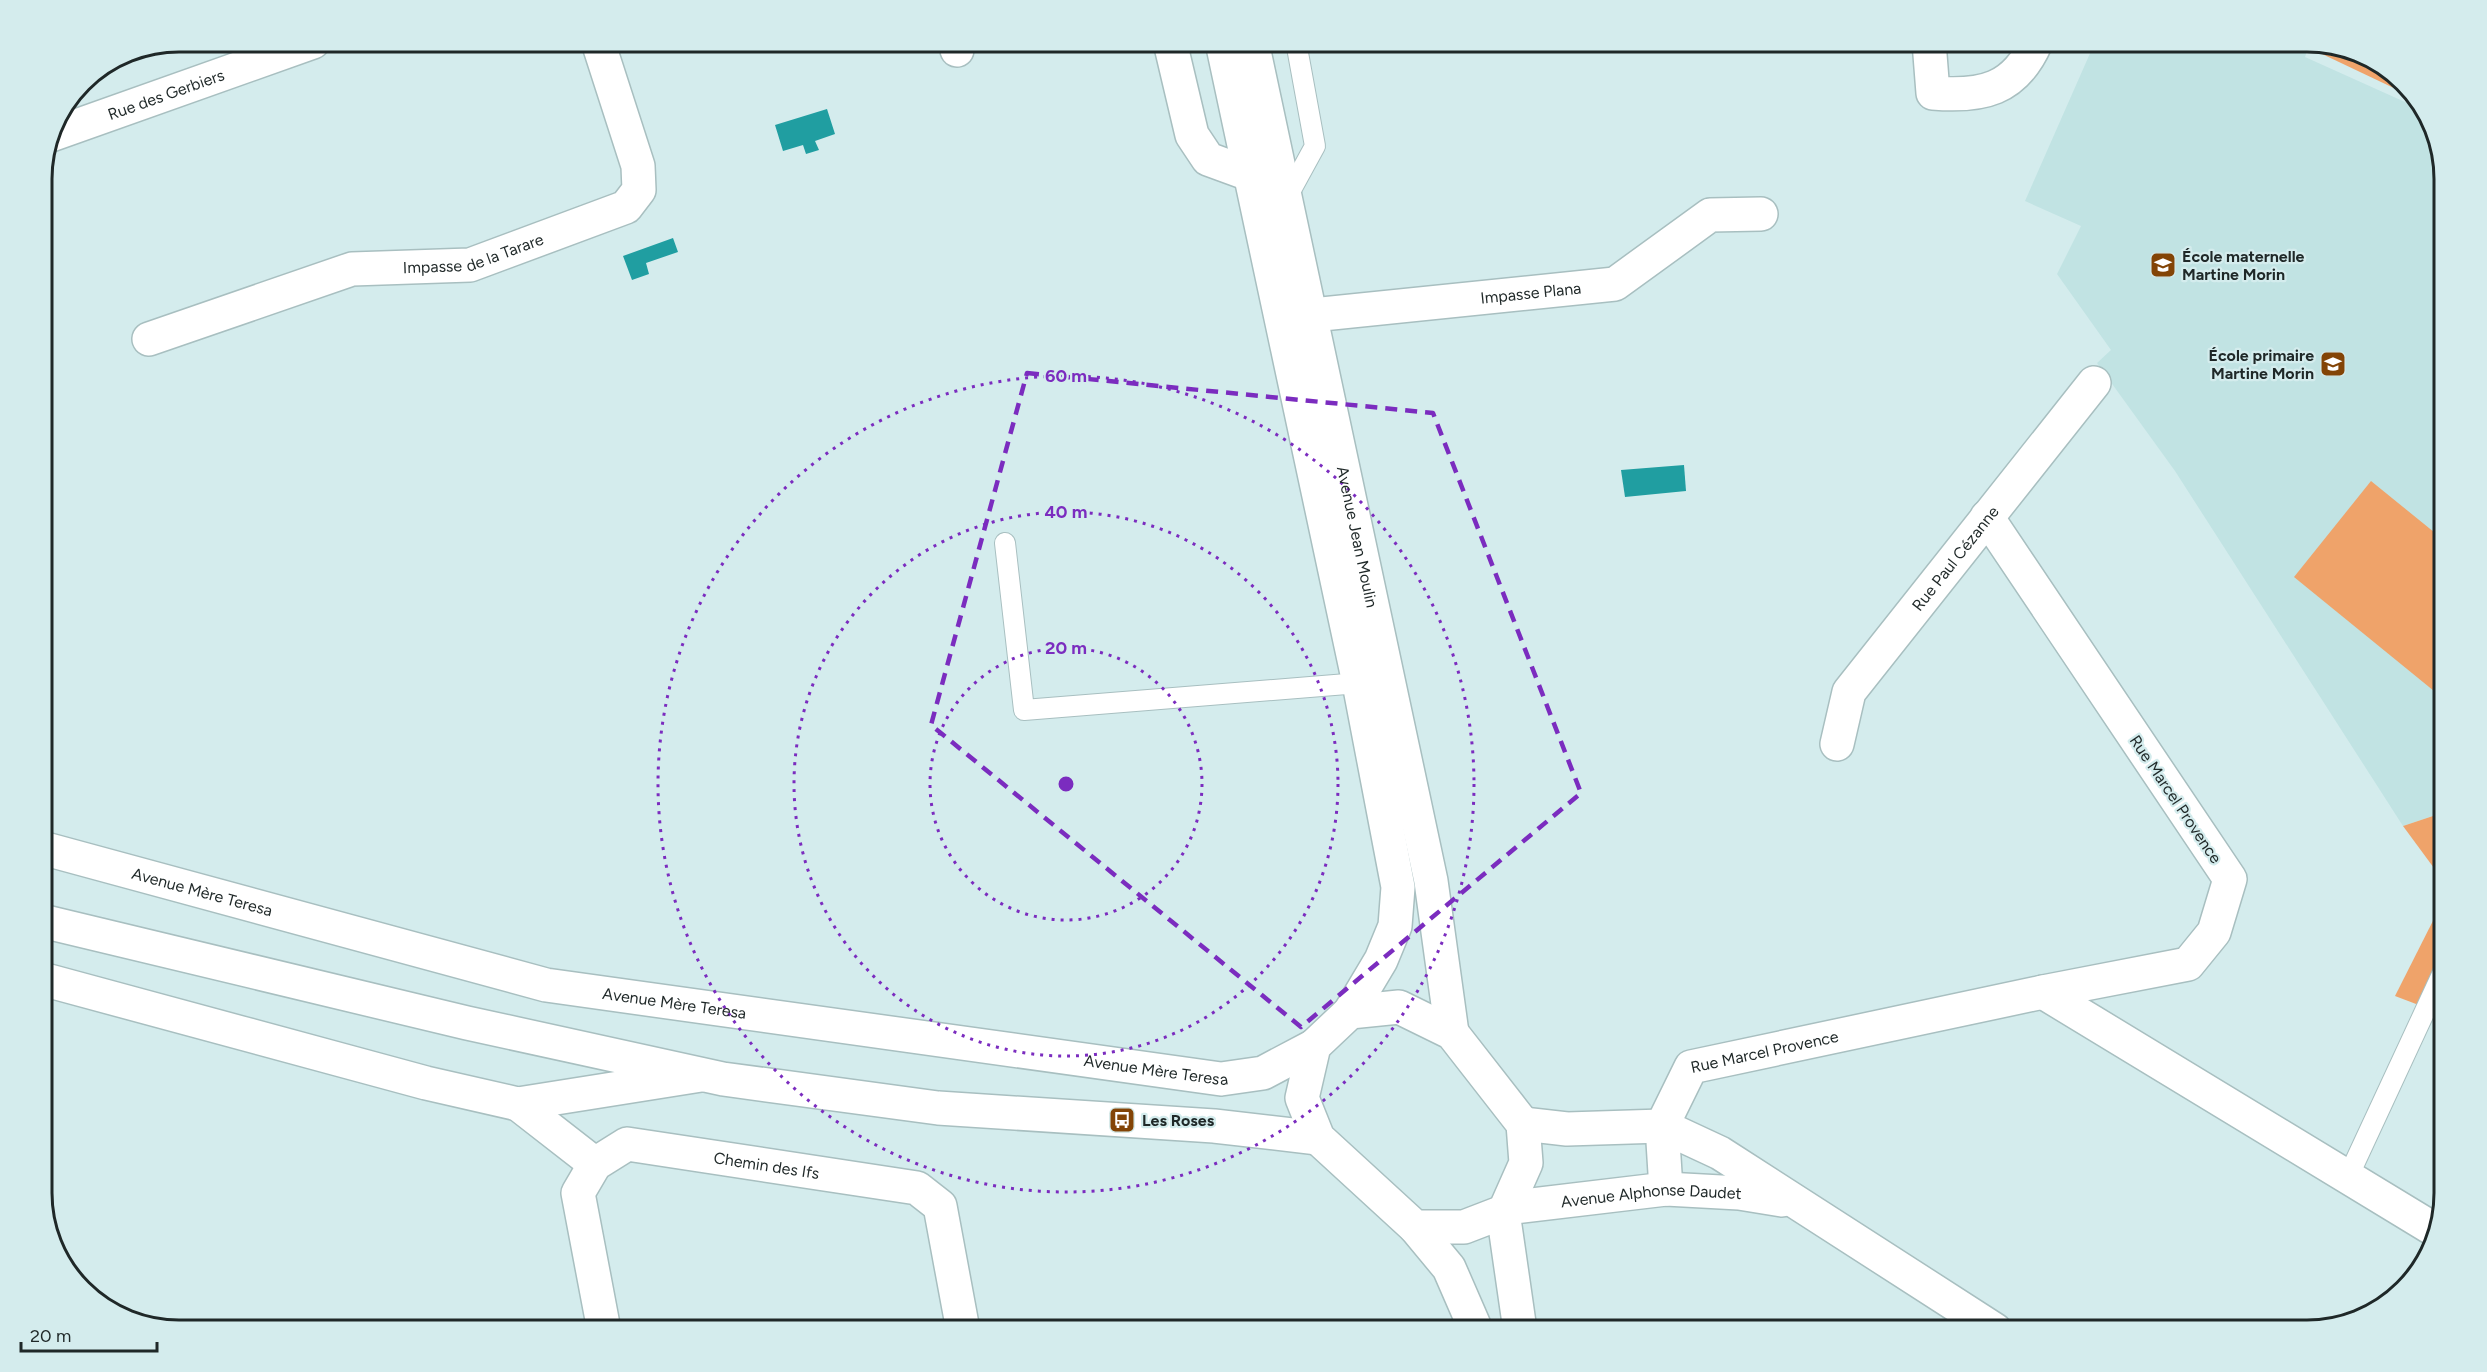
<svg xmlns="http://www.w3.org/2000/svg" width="2487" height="1372" font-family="Figtree,sans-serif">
<rect width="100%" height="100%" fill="#d4eced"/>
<!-- built -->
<polygon fill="#c1e3e3" points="2095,42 2308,42 2310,43 2305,57 2425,111 2445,171 2445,812 2403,826 2175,471 2097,363 2111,350 2057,274 2081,226 2025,201"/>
<!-- green -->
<g fill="#efa36a">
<polygon points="2322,46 2376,60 2419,100 2320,53"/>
<polygon points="2371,481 2445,541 2445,677 2434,691 2294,577"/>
<polygon points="2445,812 2445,883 2403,826"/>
<polygon points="2445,897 2445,1015 2395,996"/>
</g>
<!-- water -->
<g fill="#209ea1">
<polygon points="827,109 835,134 815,141 819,150 806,154 803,145 783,151 775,125"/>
<polygon points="673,238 678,252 646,263 649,274 632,280 623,256"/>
<polygon points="1684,465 1686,491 1625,497 1621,470"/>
</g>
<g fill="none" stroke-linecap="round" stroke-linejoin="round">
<!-- service casing -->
<g stroke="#a8bfc0" stroke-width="22">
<g id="service">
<polyline points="1286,199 1315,146 1296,42"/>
<polyline points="1005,543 1024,710 1359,683"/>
<polyline points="2348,1177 2445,968"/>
</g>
</g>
<!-- minor casing -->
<g stroke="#a8bfc0" stroke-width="36">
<g id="minor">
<polyline points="1170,42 1192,135 1208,159 1249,174"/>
<path d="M1929,42L1933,93C1982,97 2015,90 2036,42"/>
<polyline points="957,50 958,42"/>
<path id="s1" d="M51,135L313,42"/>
<path id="s2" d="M1283,318L1615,284L1710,215L1761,214"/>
<path id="s3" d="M149,339L352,269L470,265L626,207L639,190L638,166L598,42"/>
<path id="s4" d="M1837,744L1849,692L2094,383"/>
<polyline points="42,979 426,1083 518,1104 701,1075"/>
<polyline points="2043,992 2435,1230"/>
<polyline points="518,1104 595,1164"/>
<path id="s5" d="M1666,1189L1662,1126L1691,1067L2043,992L2188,964L2214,932L2230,879L1987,517"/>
<path id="s6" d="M604,1330L578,1193L595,1164L627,1144L917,1188L940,1206L963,1330"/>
</g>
</g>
<!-- tertiary casing -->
<g stroke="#a8bfc0" stroke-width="36">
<g id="tertiary">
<polyline points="1222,42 1359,683 1398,887 1395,926 1381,960 1350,1012"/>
<path id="s7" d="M1252,42L1431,881L1452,1033"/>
<polyline points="1503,1212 1520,1330"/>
<polyline points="1415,1227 1449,1268 1476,1330"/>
</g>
</g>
<!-- secondary casing -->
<g stroke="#a8bfc0" stroke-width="36">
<g id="secondary">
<path id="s8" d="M42,848L546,985L1221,1079L1263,1073L1314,1046"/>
<polyline points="42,921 467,1023 723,1079 938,1108 1214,1126 1318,1138"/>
<polygon points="1399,1007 1452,1033 1523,1124 1526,1163 1506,1208 1503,1212 1464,1227 1415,1227 1318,1138 1302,1098 1314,1046 1350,1012"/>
<polyline points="1523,1124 1567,1129 1662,1126 1720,1153 1995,1330"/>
<path id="s9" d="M1506,1208L1666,1189L1739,1193L1782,1200"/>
</g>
</g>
<!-- service -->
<use href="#service" stroke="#fff" stroke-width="20"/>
<!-- minor -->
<use href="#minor" stroke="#fff" stroke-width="33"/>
<!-- tertiary -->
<use href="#tertiary" stroke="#fff" stroke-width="33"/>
<!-- secondary -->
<use href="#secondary" stroke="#fff" stroke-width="33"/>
</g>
<!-- marked area -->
<path fill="none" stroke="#7b2cbf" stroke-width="4.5" stroke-dasharray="12 8" stroke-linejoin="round" d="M1027,373L1433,413L1581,793L1301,1027L931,725Z"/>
<!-- distance rings -->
<g fill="none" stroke="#7b2cbf" stroke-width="3" stroke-dasharray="3 6">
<circle cx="1066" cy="784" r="136"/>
<circle cx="1066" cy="784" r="272"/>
<circle cx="1066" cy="784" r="408"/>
</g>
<!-- icons -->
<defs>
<g id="school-square" transform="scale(1.35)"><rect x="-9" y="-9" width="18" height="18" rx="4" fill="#834406" stroke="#d4eced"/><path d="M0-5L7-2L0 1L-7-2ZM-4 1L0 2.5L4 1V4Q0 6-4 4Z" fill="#fff"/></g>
<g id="bus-square" transform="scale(1.35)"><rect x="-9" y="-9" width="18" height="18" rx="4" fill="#834406" stroke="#d4eced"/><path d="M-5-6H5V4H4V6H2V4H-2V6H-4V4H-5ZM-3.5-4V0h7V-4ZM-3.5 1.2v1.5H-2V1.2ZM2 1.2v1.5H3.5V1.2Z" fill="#fff"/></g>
</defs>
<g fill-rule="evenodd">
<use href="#school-square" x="2163" y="265"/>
<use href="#school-square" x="2333" y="364"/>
<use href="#bus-square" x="1122" y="1120"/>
</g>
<g text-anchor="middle" stroke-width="4.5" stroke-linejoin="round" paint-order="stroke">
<!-- street labels -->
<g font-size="16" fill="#1f2828" stroke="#d4eced">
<text dy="6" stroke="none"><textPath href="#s1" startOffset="122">Rue des Gerbiers</textPath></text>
<text dy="6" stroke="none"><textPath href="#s3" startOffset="338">Impasse de la Tarare</textPath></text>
<text dy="6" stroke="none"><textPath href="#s2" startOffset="249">Impasse Plana</textPath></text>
<text dy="6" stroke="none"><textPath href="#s7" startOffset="506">Avenue Jean Moulin</textPath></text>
<text dy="6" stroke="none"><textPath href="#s4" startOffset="224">Rue Paul Cézanne</textPath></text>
<text transform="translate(2176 799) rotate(56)" y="6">Rue Marcel Provence</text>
<text dy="6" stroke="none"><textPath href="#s8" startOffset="166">Avenue Mère Teresa</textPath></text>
<text dy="6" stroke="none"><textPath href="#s8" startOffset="652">Avenue Mère Teresa</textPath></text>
<text dy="6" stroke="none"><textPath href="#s5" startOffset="204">Rue Marcel Provence</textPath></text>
<text dy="6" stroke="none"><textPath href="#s8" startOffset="1138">Avenue Mère Teresa</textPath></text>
<text dy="6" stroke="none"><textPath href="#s6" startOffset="352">Chemin des Ifs</textPath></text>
<text dy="6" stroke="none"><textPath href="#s9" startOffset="146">Avenue Alphonse Daudet</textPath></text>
</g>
<!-- poi labels -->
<g font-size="16" font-weight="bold" fill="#1f2828" stroke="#d4eced" text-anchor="start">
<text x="2182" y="262">École maternelle<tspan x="2182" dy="18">Martine Morin</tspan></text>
<text x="2314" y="361" text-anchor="end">École primaire<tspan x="2314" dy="18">Martine Morin</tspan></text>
<text x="1142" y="1126">Les Roses</text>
</g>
</g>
<!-- crop -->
<path d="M0 0H2487V1372H0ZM179 52H2307A127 127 0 0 1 2434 179V1193A127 127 0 0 1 2307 1320H179A127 127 0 0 1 52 1193V179A127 127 0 0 1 179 52Z" fill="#d4eced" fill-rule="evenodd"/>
<path fill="none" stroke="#1f2828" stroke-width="3" d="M179 52H2307A127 127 0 0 1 2434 179V1193A127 127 0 0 1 2307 1320H179A127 127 0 0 1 52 1193V179A127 127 0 0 1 179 52Z"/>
<circle cx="1066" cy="784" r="9" fill="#7b2cbf" stroke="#d4eced" stroke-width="3"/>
<g font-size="18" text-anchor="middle" font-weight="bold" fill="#7b2cbf" stroke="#d4eced" stroke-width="4.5" stroke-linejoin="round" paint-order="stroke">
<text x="1066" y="382">60 m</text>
<text x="1066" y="518">40 m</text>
<text x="1066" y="654">20 m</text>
</g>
<!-- scale -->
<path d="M21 1342v9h136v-9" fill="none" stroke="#1f2828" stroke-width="3"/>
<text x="30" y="1342" font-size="18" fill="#1f2828" stroke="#d4eced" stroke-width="4.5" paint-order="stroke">20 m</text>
</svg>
